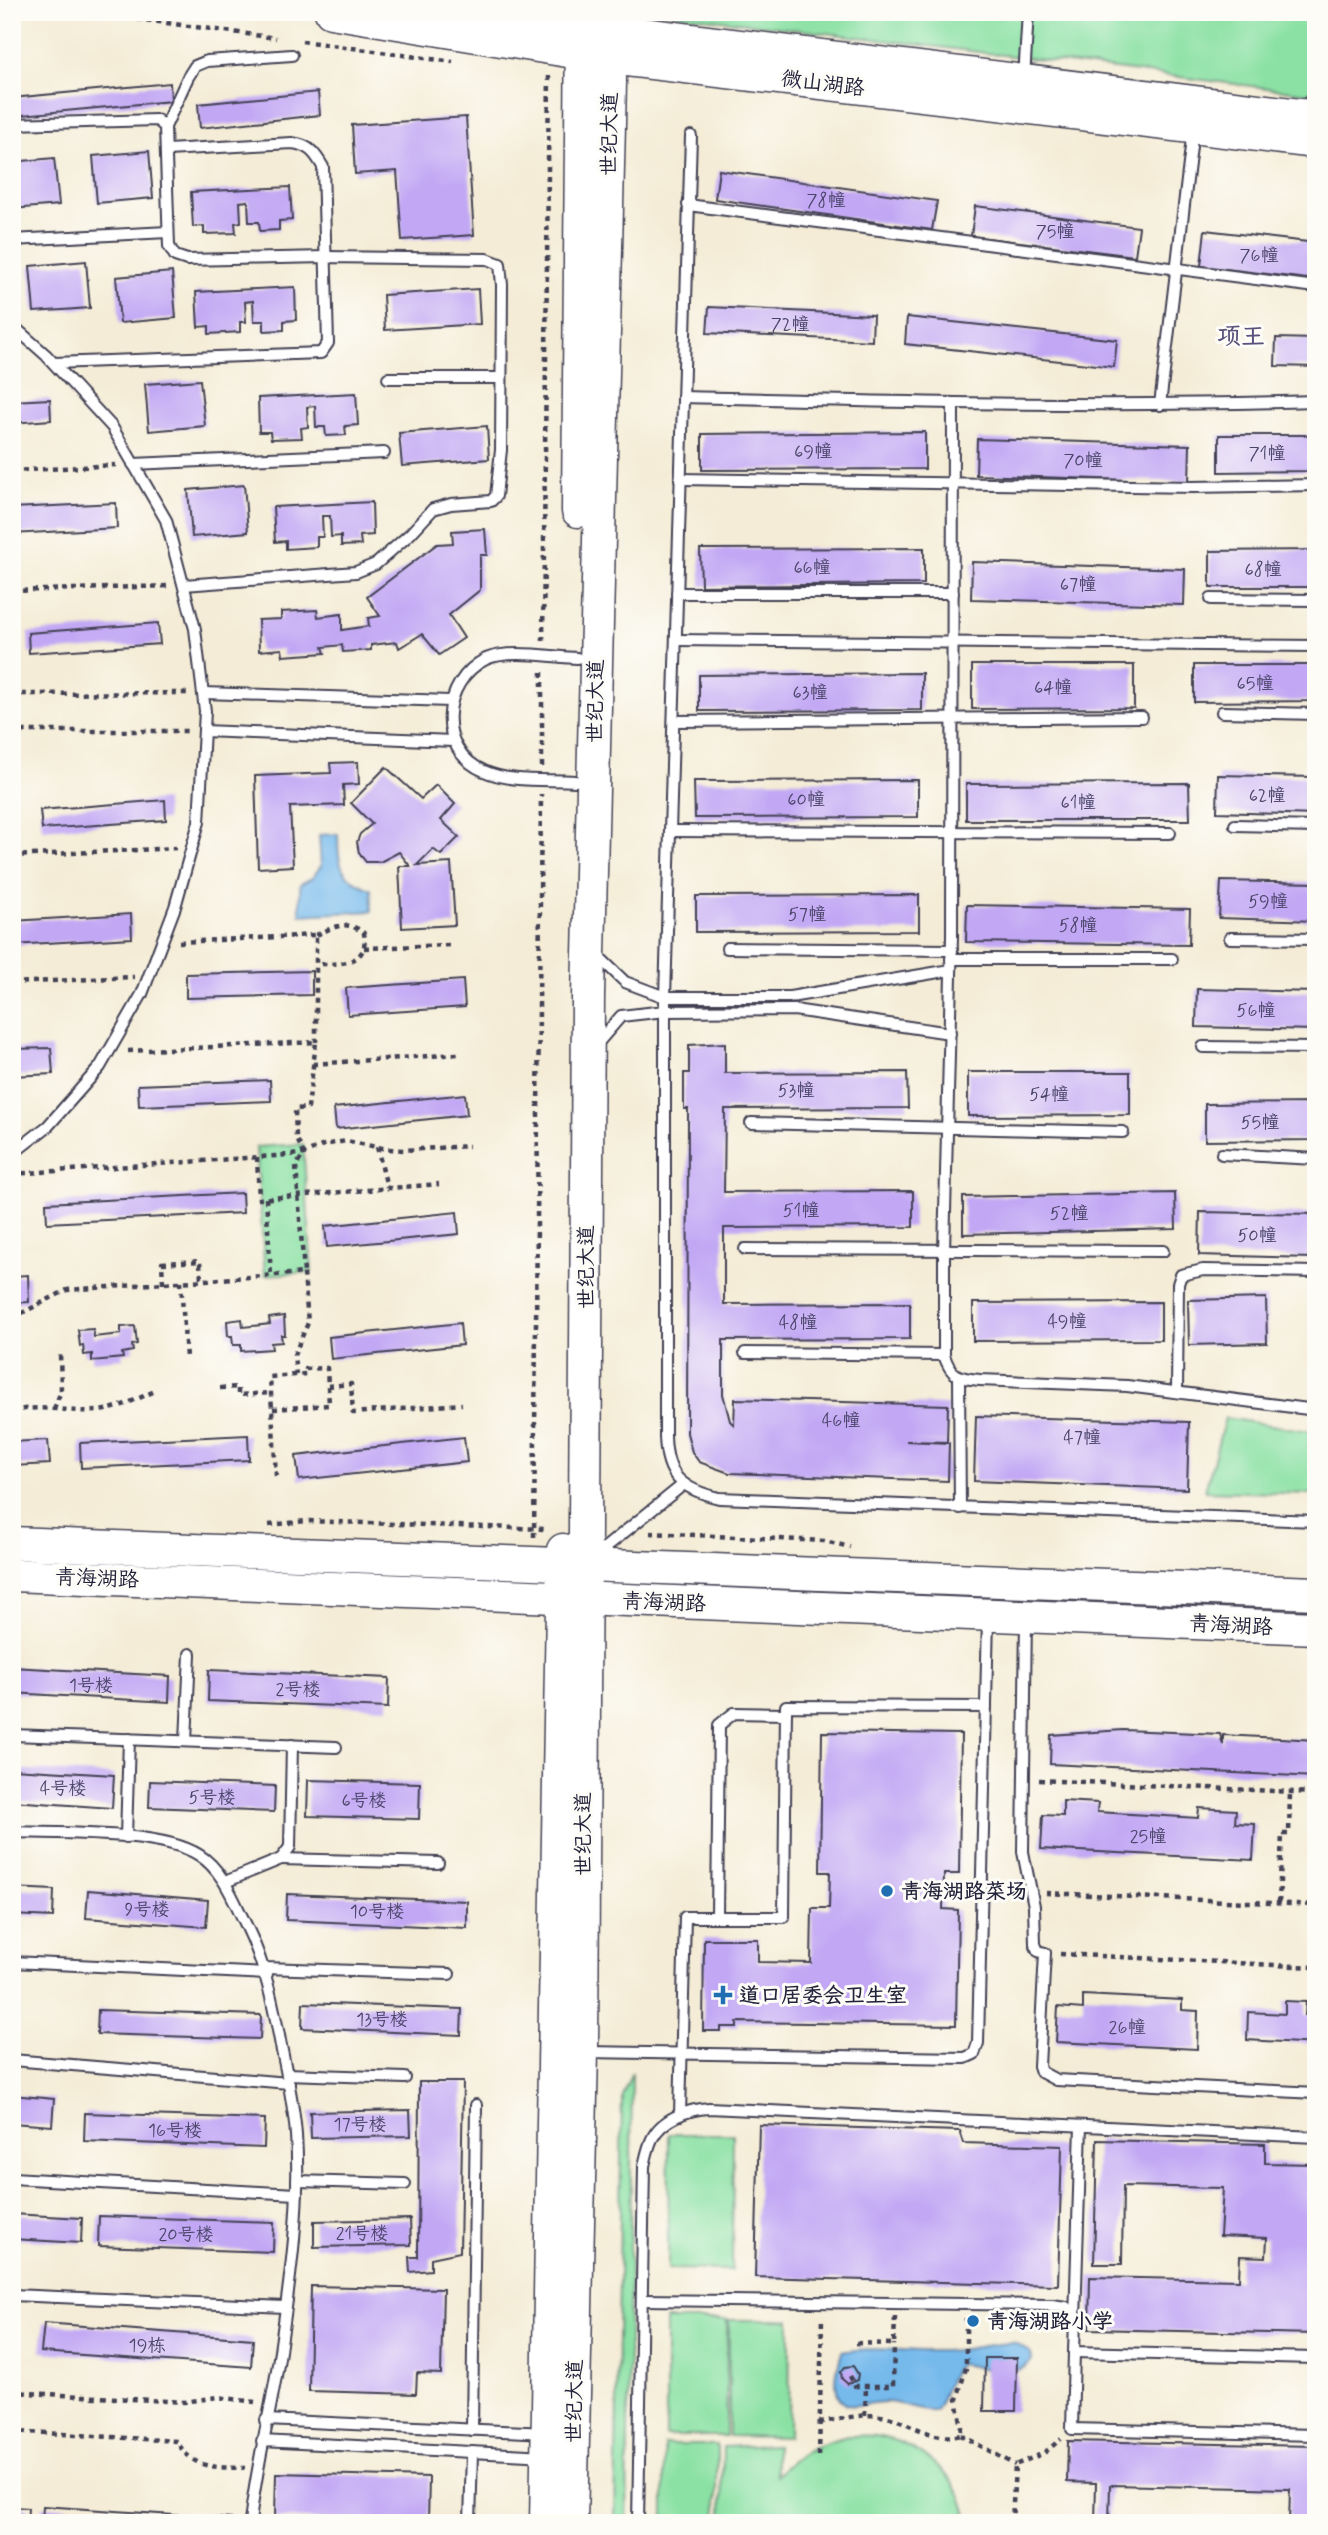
<svg xmlns="http://www.w3.org/2000/svg" width="1328" height="2535" font-family="Mynerve,'LXGW WenKai TC',sans-serif">
<rect width="100%" height="100%" fill="#fdfcf7"/>
<filter id="ink" filterUnits="userSpaceOnUse"><feTurbulence type="fractalNoise" baseFrequency=".0143" numOctaves="2"/><feDisplacementMap in="SourceGraphic" scale="14" xChannelSelector="R" yChannelSelector="G"/><feConvolveMatrix kernelMatrix="1 2 1 2 8 2 1 2 1" color-interpolation-filters="sRGB"/></filter>
<filter id="wash" filterUnits="userSpaceOnUse"><feTurbulence type="fractalNoise" baseFrequency=".00686" numOctaves="4" result="noise"/><feDisplacementMap in="SourceGraphic" scale="28" xChannelSelector="R" yChannelSelector="G"/><feGaussianBlur stdDeviation="1.57" result="paint"/><feColorMatrix in="noise" values="0 0 0 0 0 0 0 0 0 0 0 0 0 0 0 0 0 1.4 0 .05"/><feComposite in="paint" operator="in"/></filter>
<g filter="url(#wash)">
<rect width="100%" height="100%" fill="#f4ecd6"/>
<!-- green -->
<g fill="#8be1a4" stroke="#568270" stroke-width="2">
<polygon points="656,12 1316,12 1316,94"/>
<polygon points="303,1144 312,1272 265,1275 256,1147"/>
<polygon points="1225,1418 1316,1432 1316,1494 1205,1491"/>
<polygon points="632,2072 627,2523 615,2523 622,2096"/>
<polygon points="669,2134 733,2134 732,2270 668,2269"/>
<polygon points="666,2320 727,2320 726,2436 666,2436"/>
<polygon points="729,2320 790,2320 789,2437 729,2436"/>
<path d="M848,2436C857,2436 866,2435 875,2436C905,2439 940,2463 956,2487C963,2497 966,2511 969,2523H722L723,2447L776,2445V2476C799,2452 815,2444 848,2436Z"/>
<rect x="664" y="2445" width="53" height="78"/>
</g>
<!-- water -->
<g fill="#76baec" stroke="#4c6e94" stroke-width="2">
<path d="M338,834C338,865 340,878 371,889L372,911L300,915V884L312,878L321,866L319,835Z"/>
<path d="M1014,2343L1031,2353L1032,2360C1018,2381 980,2366 959,2364C946,2376 946,2395 936,2410C918,2412 903,2402 885,2402C872,2402 858,2407 846,2405C830,2393 837,2368 842,2352C874,2346 910,2352 942,2351C967,2351 989,2343 1014,2343Z"/>
</g>
<g id="blocks">
<!-- building -->
<g fill="#c2a8f4">
<polygon points="170,83 171,101 12,116 12,98"/>
<polygon points="318,92 320,115 200,128 198,104"/>
<polygon points="466,117 474,235 402,240 397,171 355,174 352,125"/>
<polygon points="149,151 153,198 97,203 93,156"/>
<polygon points="54,158 59,205 12,209 12,162"/>
<polygon points="719,170 937,201 932,230 715,199"/>
<polygon points="290,187 292,220 279,221 279,230 260,231 259,222 249,222 248,201 240,202 241,222 235,223 236,233 204,234 204,226 193,227 191,192"/>
<polygon points="975,206 1139,227 1135,256 971,236"/>
<polygon points="1205,230 1316,243 1316,280 1201,266"/>
<polygon points="86,261 90,308 34,312 30,266"/>
<polygon points="172,272 176,318 120,323 116,277"/>
<polygon points="295,287 296,320 284,321 284,330 264,331 264,321 254,321 253,301 245,302 246,322 240,322 240,332 209,334 209,326 198,327 196,292"/>
<polygon points="478,289 480,324 385,330 383,295"/>
<polygon points="709,307 873,315 872,341 707,333"/>
<polygon points="907,317 1117,340 1114,367 905,344"/>
<polygon points="1276,338 1316,339 1316,367 1275,366"/>
<polygon points="200,380 205,426 149,431 145,384"/>
<polygon points="356,393 358,425 345,426 346,435 326,436 325,427 316,427 315,406 307,407 308,427 301,428 302,438 271,439 270,432 259,432 258,398"/>
<polygon points="50,399 51,420 12,423 12,401"/>
<polygon points="487,426 489,459 402,466 399,433"/>
<polygon points="925,432 925,469 702,470 702,434"/>
<polygon points="1219,435 1316,435 1316,471 1219,472"/>
<polygon points="977,439 1190,445 1189,482 976,475"/>
<polygon points="244,485 248,532 192,537 188,490"/>
<polygon points="372,502 373,535 360,536 361,545 341,546 341,536 331,537 330,516 322,516 323,537 317,537 317,547 286,549 286,541 275,542 273,507"/>
<polygon points="116,503 117,528 12,534 12,508"/>
<polygon points="485,529 487,555 480,555 480,590 449,615 464,638 439,655 422,634 399,648 397,642 371,645 371,650 343,652 342,645 323,647 325,653 283,656 282,649 259,651 258,620 281,619 281,612 317,610 318,617 342,614 342,630 369,626 368,618 380,616 367,597 437,544 453,543 452,531"/>
<polygon points="924,548 924,584 701,586 700,549"/>
<polygon points="1316,550 1316,587 1210,587 1210,551"/>
<polygon points="972,562 1185,569 1184,605 971,599"/>
<polygon points="158,623 160,644 29,653 28,633"/>
<polygon points="972,665 1134,665 1134,708 972,709"/>
<polygon points="1194,665 1316,665 1316,701 1194,702"/>
<polygon points="922,673 922,710 699,711 699,675"/>
<polygon points="358,762 359,784 343,785 344,805 290,807 293,866 258,868 255,776 331,773 330,763"/>
<polygon points="386,767 421,799 436,785 455,804 441,820 459,837 441,855 433,849 417,865 451,863 455,925 402,928 399,866 410,866 399,852 380,862 366,862 359,853 357,842 360,834 372,824 351,803"/>
<polygon points="1218,775 1316,777 1316,815 1217,812"/>
<polygon points="918,780 918,817 695,818 694,781"/>
<polygon points="1189,783 1190,820 966,820 966,784"/>
<polygon points="165,800 166,820 42,829 40,810"/>
<polygon points="1221,881 1316,883 1316,921 1219,918"/>
<polygon points="919,895 919,931 696,932 696,896"/>
<polygon points="967,905 1190,909 1189,945 966,942"/>
<polygon points="131,914 132,938 12,945 12,921"/>
<polygon points="312,971 312,995 186,998 186,974"/>
<polygon points="463,980 465,1007 348,1015 346,988"/>
<polygon points="1197,989 1316,992 1316,1030 1196,1027"/>
<polygon points="725,1043 725,1073 907,1072 908,1108 725,1109 724,1192 913,1191 913,1227 724,1228 724,1304 910,1303 910,1339 723,1340 723,1394 730,1421 734,1425 735,1399 948,1405 947,1442 906,1441 949,1443 948,1481 729,1473 699,1462 692,1452 687,1433 688,1109 684,1109 684,1073 689,1073 689,1045"/>
<polygon points="51,1048 53,1074 12,1076 12,1049"/>
<polygon points="968,1072 1130,1072 1130,1115 968,1116"/>
<polygon points="270,1080 271,1101 139,1106 138,1085"/>
<polygon points="465,1094 467,1115 336,1129 334,1108"/>
<polygon points="1316,1103 1316,1140 1205,1141 1205,1104"/>
<polygon points="242,1193 243,1213 47,1223 46,1203"/>
<polygon points="1175,1193 1176,1229 963,1234 963,1197"/>
<polygon points="457,1212 459,1234 327,1247 325,1226"/>
<polygon points="1200,1212 1314,1214 1313,1258 1199,1255"/>
<polygon points="28,1275 29,1302 12,1303 12,1276"/>
<polygon points="1266,1298 1267,1343 1189,1345 1188,1300"/>
<polygon points="1161,1302 1161,1340 973,1341 973,1303"/>
<polygon points="284,1316 285,1335 281,1335 282,1342 271,1343 272,1349 241,1351 241,1345 233,1345 232,1336 228,1336 227,1321 242,1319 243,1327 270,1324 269,1318"/>
<polygon points="460,1323 462,1345 331,1359 329,1337"/>
<polygon points="135,1326 137,1344 132,1345 133,1351 122,1353 123,1358 92,1361 92,1354 84,1355 83,1345 80,1346 78,1330 93,1329 94,1337 121,1334 121,1327"/>
<polygon points="976,1416 1189,1422 1187,1489 974,1481"/>
<polygon points="248,1435 249,1460 81,1468 80,1443"/>
<polygon points="464,1437 467,1462 299,1480 296,1456"/>
<polygon points="48,1440 50,1464 12,1466 12,1442"/>
<polygon points="12,1667 170,1676 169,1702 12,1693"/>
<polygon points="209,1670 389,1678 388,1708 208,1701"/>
<polygon points="1123,1730 1220,1734 1223,1745 1223,1735 1316,1740 1316,1777 1050,1764 1051,1735"/>
<polygon points="822,1732 961,1734 959,1874 944,1874 943,1909 958,1910 956,2025 737,2022 737,2027 721,2027 721,2031 703,2031 704,1939 758,1939 758,1962 811,1963 812,1908 829,1908 830,1872 820,1872"/>
<polygon points="12,1769 114,1775 112,1808 12,1801"/>
<polygon points="308,1780 420,1783 419,1819 307,1816"/>
<polygon points="150,1781 275,1786 274,1812 149,1807"/>
<polygon points="1063,1801 1098,1803 1097,1812 1198,1818 1199,1808 1236,1810 1235,1823 1255,1824 1253,1860 1041,1849 1043,1815 1063,1816"/>
<polygon points="12,1888 54,1890 53,1917 12,1915"/>
<polygon points="88,1890 208,1900 206,1927 86,1918"/>
<polygon points="287,1894 467,1901 467,1928 286,1920"/>
<polygon points="1083,1995 1182,2000 1182,2010 1198,2011 1197,2049 1056,2042 1058,2007 1083,2009"/>
<polygon points="1285,2001 1306,2002 1305,2015 1316,2015 1316,2044 1247,2040 1248,2012 1285,2014"/>
<polygon points="303,2003 462,2009 461,2035 302,2028"/>
<polygon points="98,2010 261,2015 260,2039 97,2034"/>
<polygon points="419,2082 463,2082 460,2252 431,2258 431,2270 410,2272 409,2257 418,2257"/>
<polygon points="12,2095 54,2099 52,2126 12,2123"/>
<polygon points="410,2110 411,2136 311,2138 310,2112"/>
<polygon points="85,2113 265,2119 264,2148 84,2141"/>
<polygon points="759,2125 960,2131 964,2143 1062,2146 1058,2285 755,2277"/>
<polygon points="1097,2140 1265,2144 1265,2163 1316,2164 1316,2334 1089,2329 1090,2277 1239,2280 1240,2256 1266,2257 1267,2238 1220,2236 1223,2188 1123,2186 1122,2264 1094,2264"/>
<polygon points="12,2214 82,2218 81,2243 12,2239"/>
<polygon points="99,2216 274,2222 273,2252 98,2246"/>
<polygon points="410,2219 411,2245 314,2247 314,2221"/>
<polygon points="311,2286 443,2289 441,2374 417,2373 416,2394 309,2391"/>
<polygon points="12,2320 16,2320 15,2349 12,2349"/>
<polygon points="44,2323 253,2339 251,2367 41,2352"/>
<polygon points="985,2358 1017,2358 1016,2411 984,2411"/>
<polygon points="853,2366 858,2374 857,2380 848,2384 842,2379 841,2372 845,2367"/>
<polygon points="1068,2441 1316,2446 1316,2523 1289,2523 1290,2489 1110,2485 1109,2523 1095,2523 1096,2483 1067,2482"/>
<polygon points="276,2473 429,2477 428,2523 275,2518"/>
<polygon points="43,2506 231,2519 230,2523 42,2523"/>
<polygon points="12,2507 28,2508 27,2523 12,2523"/>
</g>
</g>
</g>
<g filter="url(#ink)">
<use href="#blocks" fill-opacity="0" stroke="#424052" stroke-width="2"/>
<g fill="none" stroke-linecap="round" stroke-linejoin="round">
<!-- lane casing -->
<g stroke="#424052" stroke-width="14">
<g id="lane">
<polyline points="1024,79 1028,12"/>
<polyline points="1303,110 1316,94"/>
<polyline points="12,124 157,120 165,127 169,246 175,256 187,260 325,257 487,259 500,264 502,285 501,450 496,496 491,501 451,504 433,509 410,534 376,564 356,572 184,585"/>
<polyline points="165,127 188,77 195,66 207,61 292,55"/>
<path d="M691,136L665,997V1436C666,1476 681,1489 719,1498L1316,1521"/>
<polyline points="688,205 1316,287"/>
<polyline points="12,240 168,232"/>
<polyline points="12,325 46,355 112,427 166,520 195,629 205,711 199,822 175,907 142,994 100,1067 48,1126 12,1154"/>
<path d="M54,363L321,353L328,343L323,167C315,153 309,145 292,143L167,150"/>
<polyline points="388,378 501,378"/>
<path d="M683,397C894,402 1105,408 1316,401"/>
<path d="M953,404L952,936L944,1251V1355C951,1377 959,1378 980,1380L1127,1386L1316,1410"/>
<polyline points="1160,405 1193,130"/>
<polyline points="133,464 384,453"/>
<polyline points="680,479 1193,487 1316,485"/>
<polyline points="677,593 953,593"/>
<polyline points="1211,599 1316,600"/>
<polyline points="676,640 1316,646"/>
<polyline points="204,693 450,701"/>
<polyline points="1222,712 1316,714"/>
<polyline points="674,721 1142,717"/>
<polyline points="204,731 453,741"/>
<path d="M575,781C546,779 510,783 484,771C435,750 441,681 486,659C509,649 551,657 577,658"/>
<polyline points="1235,825 1316,827"/>
<polyline points="670,831 1170,833"/>
<polyline points="1230,938 1316,939"/>
<polyline points="727,948 952,950"/>
<polyline points="596,954 625,982 665,997 790,997 951,970"/>
<polyline points="951,959 1172,959"/>
<polyline points="596,1045 621,1016 665,1011 794,1010 950,1033"/>
<polyline points="1203,1047 1316,1048"/>
<polyline points="751,1123 1123,1132"/>
<polyline points="1222,1154 1316,1159"/>
<polyline points="745,1249 1163,1251"/>
<polyline points="745,1353 944,1355"/>
<polyline points="959,1378 960,1508"/>
<polyline points="1177,1392 1178,1284 1181,1275 1203,1270 1316,1272"/>
<polyline points="591,1559 684,1484"/>
<polyline points="1026,1618 1023,1852 1034,1906 1035,1944 1038,1951 1045,1953 1039,2066 1041,2072 1056,2080 1316,2093"/>
<polyline points="12,1735 336,1747"/>
<polyline points="186,1741 190,1654"/>
<path d="M12,1832C61,1834 160,1830 199,1855C223,1870 234,1901 246,1925C265,1964 273,2003 281,2046C287,2075 294,2105 296,2135C301,2206 290,2280 280,2351C272,2408 256,2465 250,2523"/>
<polyline points="126,1837 129,1739"/>
<polyline points="281,1859 438,1863"/>
<polyline points="225,1882 281,1859 290,1847 292,1745"/>
<polyline points="717,1917 719,1725 734,1713 786,1714"/>
<polyline points="12,1962 267,1974"/>
<polyline points="264,1968 449,1974"/>
<polyline points="585,2052 965,2058 974,2054 978,2043 988,1618"/>
<polyline points="12,2060 289,2083"/>
<polyline points="287,2074 405,2078"/>
<polyline points="680,2115 685,1917 784,1917 786,1706 986,1707"/>
<polyline points="1081,2126 1074,2352 1316,2358"/>
<polyline points="12,2178 297,2194"/>
<polyline points="297,2181 405,2184"/>
<polyline points="12,2295 285,2307"/>
<polyline points="642,2300 1052,2305 1066,2307 1075,2316"/>
<polyline points="1074,2352 1072,2429 1316,2435"/>
<polyline points="266,2420 546,2433"/>
<polyline points="472,2430 476,2105"/>
<polyline points="262,2441 546,2456"/>
<polyline points="470,2523 472,2452"/>
<path d="M638,2523L644,2166C646,2158 648,2147 652,2139C661,2119 689,2109 709,2108L1316,2137"/>
</g>
</g>
<!-- secondary casing -->
<g stroke="#424052" stroke-width="35">
<g id="secondary">
<polyline points="331,12 610,58 1316,142"/>
<polyline points="488,12 627,32 1316,117"/>
<polyline points="578,511 582,12"/>
<polyline points="12,1543 1316,1593"/>
<polyline points="12,1575 1316,1628"/>
<polyline points="546,2523 563,1550"/>
<polyline points="571,2523 582,2052 588,997 610,82 609,12"/>
</g>
</g>
<!-- path -->
<g stroke="#424052" stroke-width="4.5" stroke-dasharray="5 5" stroke-linecap="butt">
<polyline points="87,12 276,38"/>
<polyline points="302,41 453,62"/>
<polyline points="12,471 116,465"/>
<polyline points="12,591 169,586"/>
<polyline points="543,641 549,73"/>
<polyline points="12,692 22,694 190,693"/>
<polyline points="12,734 25,731 189,731"/>
<polyline points="542,767 542,671"/>
<polyline points="12,856 176,848"/>
<path d="M316,935C335,927 346,919 364,933C369,965 341,964 317,964"/>
<polyline points="179,942 316,935 316,1042"/>
<polyline points="364,948 449,945"/>
<polyline points="12,983 134,977"/>
<polyline points="128,1051 316,1042 308,1108 295,1109 296,1137 304,1154 296,1166 304,1273"/>
<polyline points="313,1064 458,1054"/>
<polyline points="377,1147 387,1187"/>
<polyline points="257,1157 259,1199 439,1184"/>
<polyline points="12,1174 304,1154 324,1145 346,1141 387,1149 405,1150 469,1146"/>
<polyline points="266,1198 271,1275"/>
<polyline points="181,1281 186,1358"/>
<polyline points="163,1283 162,1263 200,1261 201,1280"/>
<polyline points="12,1318 67,1290 304,1273 308,1323 294,1355 296,1375"/>
<polyline points="328,1386 351,1384 353,1413 462,1404"/>
<polyline points="220,1388 238,1387 238,1395 271,1393"/>
<polyline points="54,1409 61,1391 60,1352"/>
<polyline points="273,1409 329,1405 327,1368 306,1369 306,1374 270,1377 276,1476"/>
<path d="M12,1412C40,1403 67,1413 96,1411C117,1410 136,1399 155,1391"/>
<polyline points="269,1525 307,1521 547,1529"/>
<polyline points="650,1533 824,1541 850,1547"/>
<polyline points="534,1537 541,794"/>
<polyline points="1039,1780 1316,1793"/>
<polyline points="1046,1893 1316,1905"/>
<polyline points="1279,1903 1282,1834 1289,1834 1290,1792"/>
<polyline points="1060,1954 1316,1967"/>
<polyline points="856,2343 894,2344 895,2317"/>
<polyline points="850,2376 855,2386 893,2386 894,2344"/>
<polyline points="12,2392 184,2402 218,2397 255,2402"/>
<polyline points="865,2415 866,2386"/>
<path d="M819,2422C840,2420 861,2413 881,2416C909,2419 930,2443 961,2435L962,2428L957,2399L966,2368V2318"/>
<path d="M12,2431L177,2441C192,2470 216,2467 245,2468"/>
<polyline points="961,2435 1015,2465"/>
<polyline points="819,2456 822,2317"/>
<polyline points="1012,2523 1015,2465 1044,2453 1061,2439"/>
</g>
<!-- lane -->
<use href="#lane" stroke="#fff" stroke-width="10"/>
<!-- secondary -->
<use href="#secondary" stroke="#fff" stroke-width="32"/>
</g>
</g>
<!-- markers -->
<g fill="#1f6fb2" stroke="#fdfcf7" stroke-width="2.5">
<circle cx="887" cy="1891" r="7"/>
<path d="M719.5 1984.5h7v7h7v7h-7v7h-7v-7h-7v-7h7z"/>
<circle cx="973" cy="2321" r="7"/>
</g>
<g text-anchor="middle" stroke-width="6" stroke-linejoin="round" paint-order="stroke">
<!-- number labels -->
<g font-size="18" fill="#4a4469">
<text x="826" y="206">78幢</text>
<text x="1055" y="237">75幢</text>
<text x="1259" y="261">76幢</text>
<text x="790" y="330">72幢</text>
<text x="813" y="457">69幢</text>
<text x="1267" y="459">71幢</text>
<text x="1083" y="466">70幢</text>
<text x="812" y="573">66幢</text>
<text x="1263" y="575">68幢</text>
<text x="1078" y="590">67幢</text>
<text x="1255" y="689">65幢</text>
<text x="1053" y="693">64幢</text>
<text x="810" y="698">63幢</text>
<text x="1267" y="801">62幢</text>
<text x="806" y="805">60幢</text>
<text x="1078" y="808">61幢</text>
<text x="1268" y="907">59幢</text>
<text x="807" y="920">57幢</text>
<text x="1078" y="931">58幢</text>
<text x="1256" y="1016">56幢</text>
<text x="796" y="1096">53幢</text>
<text x="1049" y="1100">54幢</text>
<text x="1260" y="1128">55幢</text>
<text x="801" y="1216">51幢</text>
<text x="1069" y="1219">52幢</text>
<text x="1257" y="1241">50幢</text>
<text x="1067" y="1327">49幢</text>
<text x="798" y="1328">48幢</text>
<text x="841" y="1426">46幢</text>
<text x="1082" y="1443">47幢</text>
<text x="91" y="1691">1号楼</text>
<text x="298" y="1695">2号楼</text>
<text x="63" y="1794">4号楼</text>
<text x="212" y="1803">5号楼</text>
<text x="364" y="1806">6号楼</text>
<text x="1148" y="1842">25幢</text>
<text x="147" y="1915">9号楼</text>
<text x="377" y="1917">10号楼</text>
<text x="382" y="2025">13号楼</text>
<text x="1127" y="2033">26幢</text>
<text x="360" y="2130">17号楼</text>
<text x="175" y="2136">16号楼</text>
<text x="362" y="2239">21号楼</text>
<text x="186" y="2240">20号楼</text>
<text x="147" y="2351">19栋</text>
</g>
<!-- street labels -->
<g font-size="21" fill="#22223b" stroke="#fdfcf7">
<text transform="translate(823 83) rotate(7)" y="7">微山湖路</text>
<text transform="translate(609 134) rotate(-89)" y="7">世纪大道</text>
<text transform="translate(595 701) rotate(-89)" y="7">世纪大道</text>
<text transform="translate(586 1267) rotate(-90)" y="7">世纪大道</text>
<text transform="translate(97 1578) rotate(2)" y="7">青海湖路</text>
<text transform="translate(664 1602) rotate(2)" y="7">青海湖路</text>
<text transform="translate(1231 1625) rotate(3)" y="7">青海湖路</text>
<text transform="translate(583 1834) rotate(-90)" y="7">世纪大道</text>
<text transform="translate(574 2401) rotate(-89)" y="7">世纪大道</text>
</g>
<!-- poi labels -->
<g font-size="21" font-weight="bold" fill="#22223b" stroke="#fdfcf7" text-anchor="start">
<text x="901" y="1898">青海湖路菜场</text>
<text x="739" y="2002">道口居委会卫生室</text>
<text x="987" y="2328">青海湖路小学</text>
</g>
<!-- quarter labels -->
<g font-size="24" font-weight="bold" fill="#5a517c" stroke="#fdfcf7">
<text x="1241" y="344">项王</text>
</g>
</g>
<!-- margin -->
<rect width="1328" height="2535" fill="none" stroke="#fdfcf7" stroke-width="42"/>
</svg>
